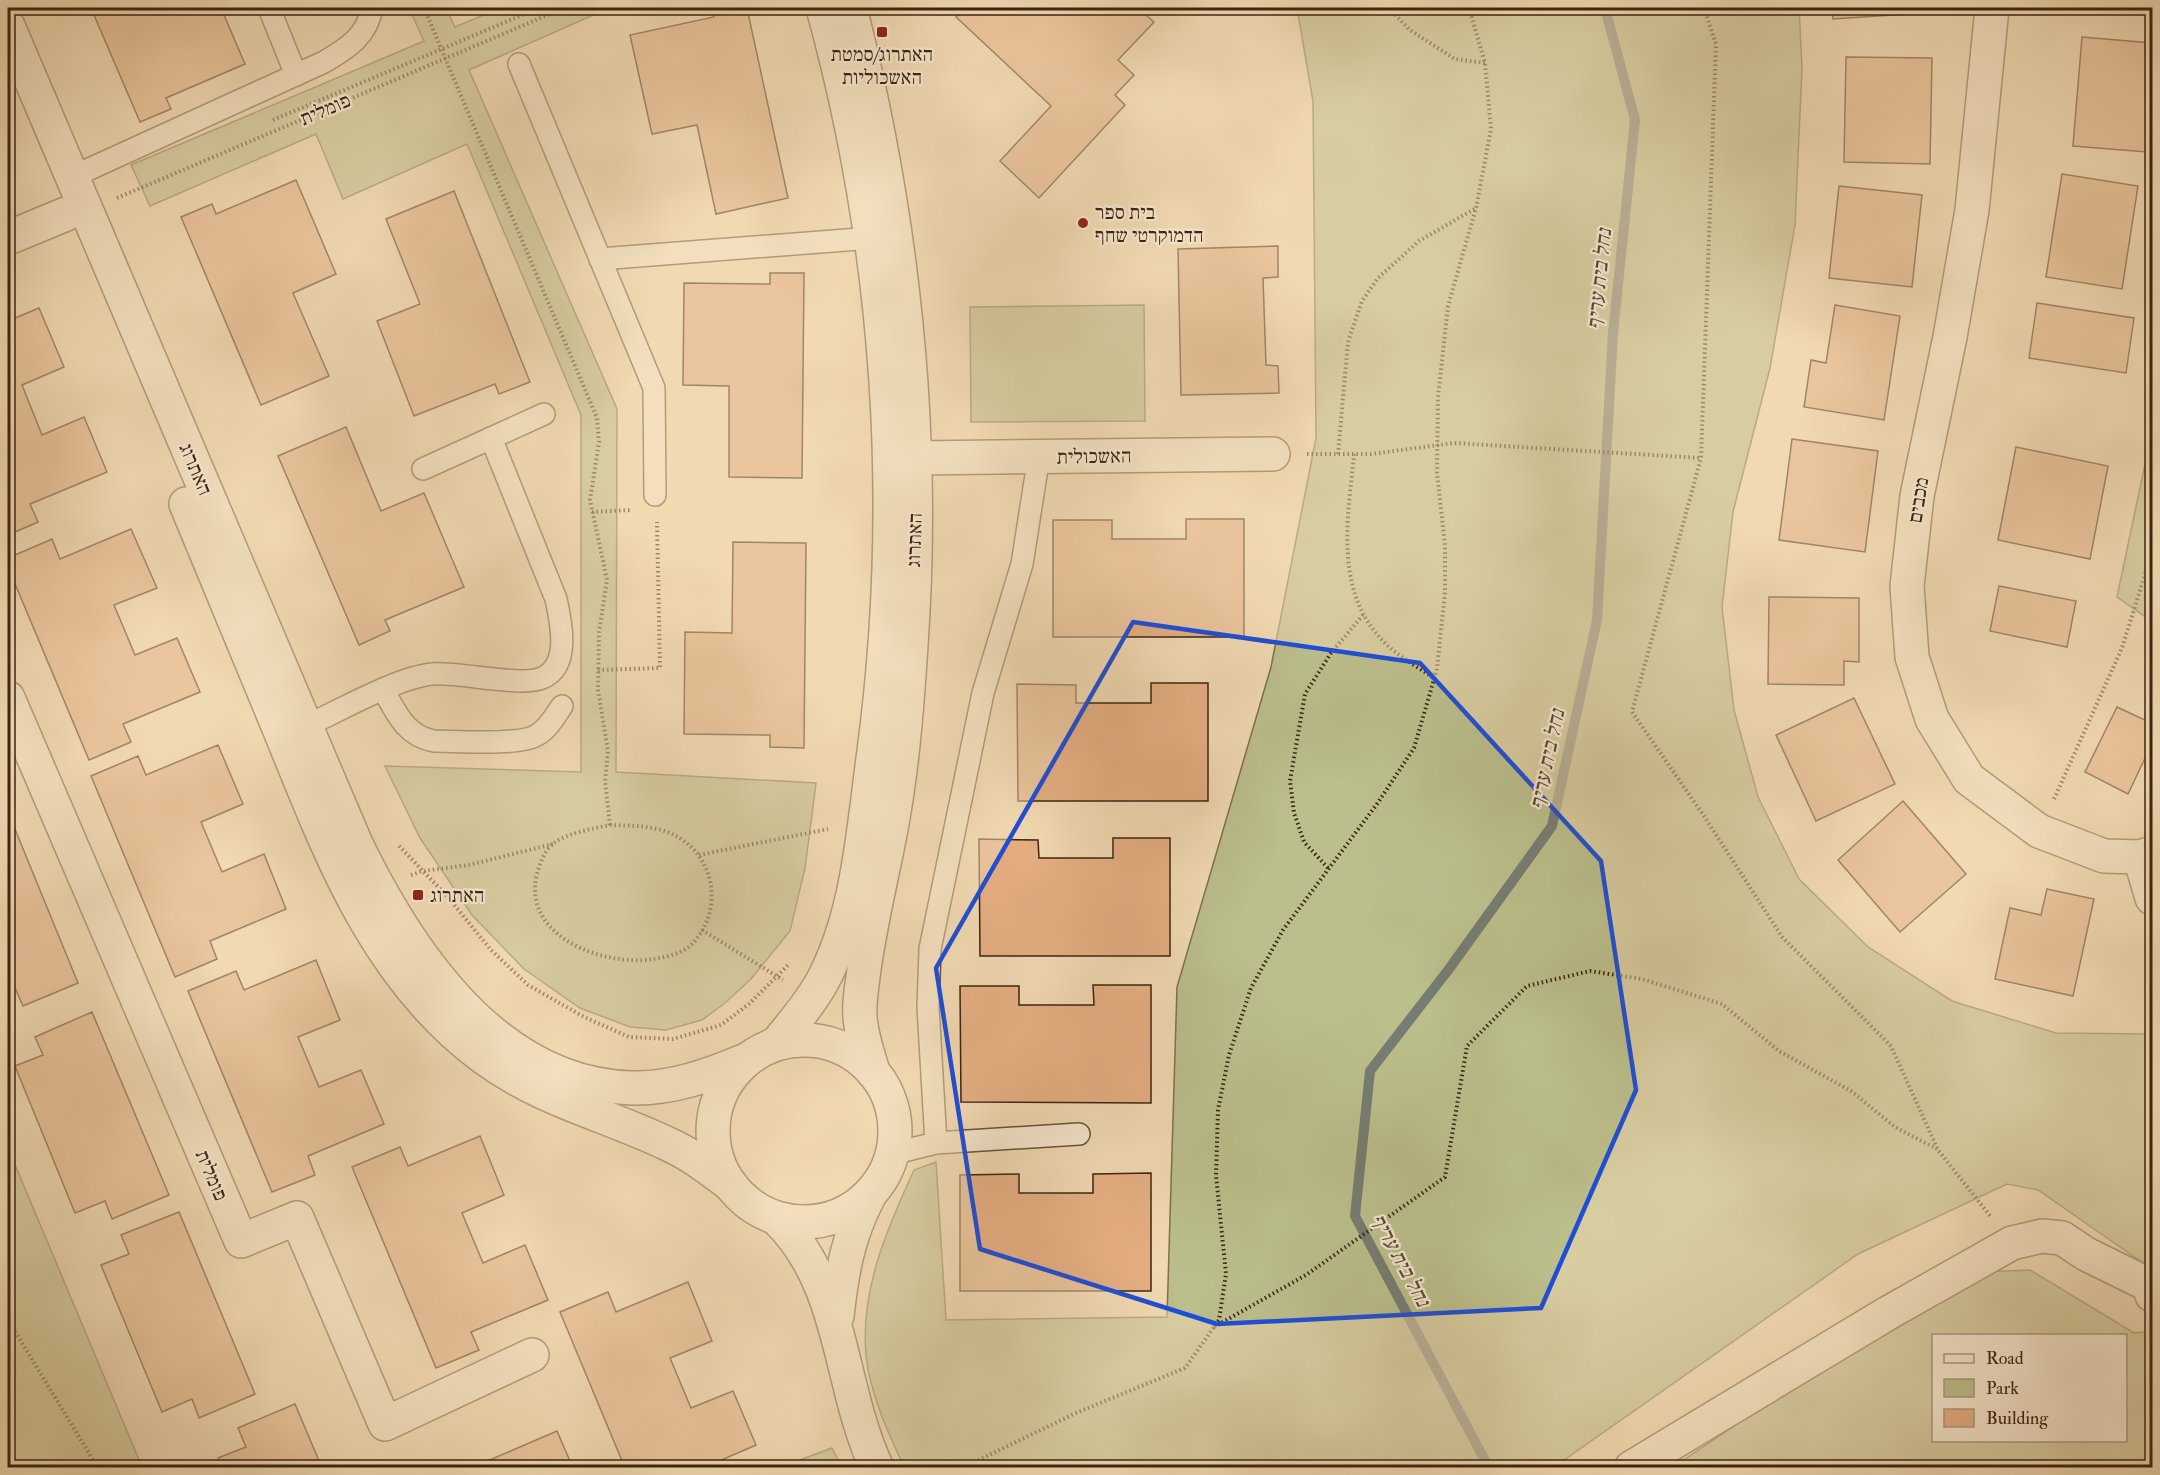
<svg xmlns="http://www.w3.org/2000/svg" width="2160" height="1475" font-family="'IM FELL Double Pica','Frank Ruhl Libre',serif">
<rect width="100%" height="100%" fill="#f1d9b2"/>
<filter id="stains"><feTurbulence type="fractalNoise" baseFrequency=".00333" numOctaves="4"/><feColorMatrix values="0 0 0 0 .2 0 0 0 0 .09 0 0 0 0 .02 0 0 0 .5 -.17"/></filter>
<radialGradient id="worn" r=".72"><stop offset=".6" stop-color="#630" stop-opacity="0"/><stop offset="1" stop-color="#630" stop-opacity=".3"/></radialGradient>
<!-- green -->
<g fill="#bbbf8c" stroke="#7b724e" stroke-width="1.5" fill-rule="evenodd">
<polygon points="409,8 446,8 455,27 500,8 609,8 469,70 617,409 616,772 816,783 805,868 790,931 751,979 725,1003 702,1020 666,1030 630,1027 580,1008 524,969 472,915 420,838 385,766 581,772 581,415 467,144 343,199 316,134 150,206 131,165 424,41"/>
<path d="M1297,8H1799L1802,68L1795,225L1770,368L1733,512L1722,607L1734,710L1758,797L1799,879L1868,947L1952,1001L2056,1033L2152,1034V1215L2146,1265L2038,1190L2007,1184L1858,1254L1554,1467H904C888,1432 870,1394 866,1355C860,1289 888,1227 914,1170L936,1162L946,1320L1167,1317L1177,987L1271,667L1316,438L1313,101Z"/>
<polygon points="1144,305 1145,421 971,422 970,307"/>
<polygon points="2152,431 2152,607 2147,618 2117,597"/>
<polygon points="8,1148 142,1467 8,1467"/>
<path d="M2030,1270L2134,1333L2152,1331V1467L1672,1468L1960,1273ZM1934,1336H2126V1440H1934Z"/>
<polygon points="832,1448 842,1467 781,1467"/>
</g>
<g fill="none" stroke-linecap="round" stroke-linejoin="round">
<!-- stream -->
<polyline stroke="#767d73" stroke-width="10" points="1489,1468 1355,1216 1370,1071 1449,969 1552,826 1597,620 1613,333 1635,120 1605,8"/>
</g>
<!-- building -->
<g fill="#e5ae83" stroke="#3b2411" stroke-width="1.5">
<polygon points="91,8 221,8 245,64 166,98 171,109 140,122"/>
<polygon points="712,8 747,8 788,198 716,214 697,125 652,134 630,35 714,17"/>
<polygon points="965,8 1138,8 1154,22 1118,60 1134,75 1115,95 1125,105 1039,198 1000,161 1051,106 956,17"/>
<polygon points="1832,8 1923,8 1924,13 1833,19"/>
<polygon points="2082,37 2152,43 2152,85 2147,152 2073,146"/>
<polygon points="1846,57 1932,58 1930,164 1844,162"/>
<polygon points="2062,174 2138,186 2122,289 2046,277"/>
<polygon points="296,180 336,274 293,293 329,376 261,405 181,217 212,204 216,214"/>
<polygon points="1839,186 1922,195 1912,287 1829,278"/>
<polygon points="454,191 530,382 499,394 495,384 414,416 377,321 420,304 386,219"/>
<polygon points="1278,246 1278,277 1263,278 1266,365 1278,366 1279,393 1181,395 1178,249"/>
<polygon points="770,273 804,273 802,478 729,477 729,386 683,385 684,283 770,284"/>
<polygon points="2037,303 2134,318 2126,373 2029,358"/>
<polygon points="1835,305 1900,316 1884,420 1804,407 1811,360 1826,363"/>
<polygon points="39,308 64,367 22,385 42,435 84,417 107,472 30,504 38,522 8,535 8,321"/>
<polygon points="346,427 381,511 424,493 464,587 385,620 390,631 359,645 278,456"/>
<polygon points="1792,439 1878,451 1865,552 1779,540"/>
<polygon points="2016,447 2108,466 2090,559 1998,540"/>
<polygon points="1186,519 1244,519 1244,637 1053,637 1053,520 1112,520 1112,539 1186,539"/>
<polygon points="131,529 157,588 114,605 135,655 177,638 200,692 123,724 131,742 89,760 8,567 8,558 52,539 60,559"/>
<polygon points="733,542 806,543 804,748 770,747 770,735 684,734 685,632 732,633"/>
<polygon points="1999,586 2076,601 2067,647 1990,631"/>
<polygon points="1769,597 1859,598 1859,662 1844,661 1844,685 1768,684"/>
<polygon points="1151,683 1208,683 1208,801 1018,801 1017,684 1076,685 1076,703 1151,703"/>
<polygon points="1854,698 1895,784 1816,821 1776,735"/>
<polygon points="2117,707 2151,723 2152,720 2152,757 2147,754 2128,794 2085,772"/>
<polygon points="218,745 243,804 201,822 222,872 264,854 286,909 210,941 217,959 175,977 91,776 138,756 146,775"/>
<polygon points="1903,801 1966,874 1900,932 1838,860"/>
<polygon points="8,812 78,983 23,1006 15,988 8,991"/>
<polygon points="1113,838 1170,838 1170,956 980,956 979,839 1038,840 1039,858 1113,858"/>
<polygon points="2047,889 2094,899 2073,996 1995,979 2010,908 2041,915"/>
<polygon points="316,960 340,1020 298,1037 319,1087 361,1070 384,1124 308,1156 315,1175 272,1192 188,991 236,971 244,990"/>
<polygon points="1093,985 1151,985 1151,1103 961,1102 960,986 1019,986 1019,1005 1094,1005"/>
<polygon points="92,1012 169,1195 112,1219 105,1201 75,1213 15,1066 43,1055 35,1037"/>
<polygon points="480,1136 504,1195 462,1213 483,1263 525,1245 548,1300 471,1332 479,1350 436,1368 352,1167 400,1147 408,1166"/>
<polygon points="1151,1173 1151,1291 960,1291 960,1175 1019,1174 1019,1193 1093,1193 1093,1174"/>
<polygon points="179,1212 255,1394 199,1418 192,1399 162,1412 101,1265 129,1254 121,1235"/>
<polygon points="688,1282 712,1341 670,1358 691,1408 733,1391 756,1445 703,1468 625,1468 560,1312 608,1292 616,1312"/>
<polygon points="295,1404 322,1468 222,1468 218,1458 246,1447 238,1428"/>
<polygon points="557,1431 573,1468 471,1468"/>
</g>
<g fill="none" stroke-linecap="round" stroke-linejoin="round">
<!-- lane casing -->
<g stroke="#685139" stroke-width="24">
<g id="lane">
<polyline points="269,8 296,75"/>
<polyline points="519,64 654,388 655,495"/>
<path d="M72,177L324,62C348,48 367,36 372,8"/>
<polyline points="600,259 872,238"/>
<polyline points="423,469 544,414"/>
<path d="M384,691C397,714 406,736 434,741C457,741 520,746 537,735C548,729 555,716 562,706"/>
<path d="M306,726C341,710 396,678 432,674C460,672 522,687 542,678C571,666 561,622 556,599L491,438"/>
<polyline points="936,1143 928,1007 930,949 983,693 1022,564 1039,456"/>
<polyline points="891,1154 936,1143 1079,1134"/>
</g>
</g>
<!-- street casing -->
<g stroke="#685139" stroke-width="36">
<g id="street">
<path d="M850,8C903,217 926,430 911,645C907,708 902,772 890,834C881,881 869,928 863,977C861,992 858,1010 861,1025C863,1041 869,1057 873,1072"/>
<polyline points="1992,8 1972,210 1950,337 1917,496 1907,586 1912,657 1932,719 1969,779 2039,831 2104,856 2140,857 2152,853"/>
<path d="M8,26L356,844C409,953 497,1085 632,1088C672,1089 710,1075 746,1060"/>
<polyline points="8,238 66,214"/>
<polyline points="915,458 1273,454"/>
<path d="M186,504C218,580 249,657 281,733C330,853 375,977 483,1057C544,1102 604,1113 670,1145C692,1155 711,1170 731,1185"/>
<polyline points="8,698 241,1241 297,1218 385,1424 532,1355"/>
<polyline points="2140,857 2152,898"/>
<circle cx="804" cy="1131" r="91"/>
<path d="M778,1042C793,1023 810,1004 822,982C858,915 863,833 873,759C907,508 890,251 823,8"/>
<path d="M776,1218C845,1284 838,1385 877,1468"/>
<path d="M837,1316C842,1271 848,1236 869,1196"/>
<polyline points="1631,1468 1888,1313 2012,1243 2042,1236 2062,1238 2086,1254 2149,1285 2152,1295"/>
</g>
</g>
<!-- path -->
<g stroke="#3b2411" stroke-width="4" stroke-dasharray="1.5 3" stroke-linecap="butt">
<polyline points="424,8 597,418 599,442 590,500 607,580 599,632 598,690 608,751 605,781 610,825"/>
<polyline points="1389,8 1410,30 1455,59 1485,63"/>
<polyline points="1704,8 1716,44 1701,458 1632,712 1704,816 1782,937 1891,1046 1938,1150 1991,1217"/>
<polyline points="2122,8 2152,10"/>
<polyline points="273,120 539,8"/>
<polyline points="117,198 564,8"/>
<polyline points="1307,454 1371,454 1454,443 1701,458"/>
<polyline points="1338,454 1348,342 1362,301 1378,278 1419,241 1476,208"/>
<path d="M1354,454C1348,518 1333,592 1385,643C1399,657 1418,667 1434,678"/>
<polyline points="592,512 631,510"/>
<polyline points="598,670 660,668 657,522"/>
<polyline points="2054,799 2122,648 2152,552"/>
<path d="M610,825C634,826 661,825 681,839C716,862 722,910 694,942C685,953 667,957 653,959C605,967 521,937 537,874C540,863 544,851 554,843C570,832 592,829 610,825Z"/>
<polyline points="399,846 447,896 491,950 528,985 584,1017 629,1037 673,1039 721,1025 749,1004 790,963"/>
<polyline points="699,855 828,829"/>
<polyline points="1328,868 1304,842 1294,813 1290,781 1305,694 1331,653 1363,615"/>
<polyline points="411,875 423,871 469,865 553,844"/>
<polyline points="702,930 783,980"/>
<polyline points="8,1320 98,1468"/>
<polyline points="1214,1327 1306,1275 1445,1177 1467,1046 1527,986 1590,971 1642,979 1722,1004 1779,1051 1851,1091 1895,1127 1937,1149"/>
<polyline points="962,1468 1076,1413 1185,1368 1219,1320 1226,1274 1216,1175 1218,1110 1229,1055 1251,988 1283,930 1377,804 1414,748 1437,669 1445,592 1445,545 1437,473 1438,397 1448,306 1476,208 1491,129 1485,63 1469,8"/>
</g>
<!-- lane -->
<use href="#lane" stroke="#f6e6cd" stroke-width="21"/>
<!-- street -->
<use href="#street" stroke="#f6e6cd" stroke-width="33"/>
</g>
<!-- marked area -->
<path d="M0 0H2160V1475H0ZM1133,622L1420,663L1601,861L1636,1090L1541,1308L1217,1324L980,1249L936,968Z" fill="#f1d9b2" fill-opacity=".55" fill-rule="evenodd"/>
<path fill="none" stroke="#1d4ed8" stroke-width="4.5" stroke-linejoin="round" d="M1133,622L1420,663L1601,861L1636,1090L1541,1308L1217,1324L980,1249L936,968Z"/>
<!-- markers -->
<g fill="#8f2418" stroke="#f6e6cd" stroke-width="2">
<rect x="876" y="26" width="12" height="12" rx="3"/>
<circle cx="1083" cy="223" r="6"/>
<rect x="412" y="889" width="12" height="12" rx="3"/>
</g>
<g text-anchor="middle" stroke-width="4.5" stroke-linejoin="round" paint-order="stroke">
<!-- poi labels -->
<g font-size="20" fill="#3b2411" stroke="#f6e6cd" text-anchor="start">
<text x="882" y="61" text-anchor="middle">האתרוג/סמטת<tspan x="882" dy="23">האשכוליות</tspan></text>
<text x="1095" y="219">בית ספר<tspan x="1095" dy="23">הדמוקרטי שחף</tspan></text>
<text x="430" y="902">האתרוג</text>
</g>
<!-- street labels -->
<g font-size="20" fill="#3b2411" stroke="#f6e6cd">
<text transform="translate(325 109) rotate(-23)" y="7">פומלית</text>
<text transform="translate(1094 456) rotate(-1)" y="7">האשכולית</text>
<text transform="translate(196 469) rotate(67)" y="7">האתרוג</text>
<text transform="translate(1918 500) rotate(-81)" y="7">מכבים</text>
<text transform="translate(914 540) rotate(-88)" y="7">האתרוג</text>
<text transform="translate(212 1175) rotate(67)" y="7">פומלית</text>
</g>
<!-- water labels -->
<g font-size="21" font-style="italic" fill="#54493a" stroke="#f6e6cd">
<text transform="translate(1599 279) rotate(-84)" y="7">נחל בית עריף</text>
<text transform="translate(1547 759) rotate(-78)" y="7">נחל בית עריף</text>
<text transform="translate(1401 1260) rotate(62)" y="7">נחל בית עריף</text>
</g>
</g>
<!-- margin -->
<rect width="2160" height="1475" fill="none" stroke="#f1d9b2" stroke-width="30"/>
<rect x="9" y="9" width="2142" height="1457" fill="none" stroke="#3b2411" stroke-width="3"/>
<rect x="15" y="15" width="2130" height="1445" fill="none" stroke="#3b2411" stroke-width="1.5"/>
<!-- legend -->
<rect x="1932" y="1334" width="195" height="108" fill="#f6e6cd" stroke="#ab9882" stroke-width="1.5"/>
<rect x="1944" y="1354" width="30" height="9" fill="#f6e6cd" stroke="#ab9882" stroke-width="1.5"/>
<text x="1986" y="1364" font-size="18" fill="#3b2411">Road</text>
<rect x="1944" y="1379" width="30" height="18" fill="#bbbf8c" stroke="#ab9882" stroke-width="1.5"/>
<text x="1986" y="1394" font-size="18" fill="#3b2411">Park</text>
<rect x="1944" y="1409" width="30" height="18" fill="#e5ae83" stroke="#ab9882" stroke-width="1.5"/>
<text x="1986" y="1424" font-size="18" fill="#3b2411">Building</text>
<rect width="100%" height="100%" filter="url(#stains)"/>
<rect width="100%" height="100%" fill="url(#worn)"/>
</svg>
